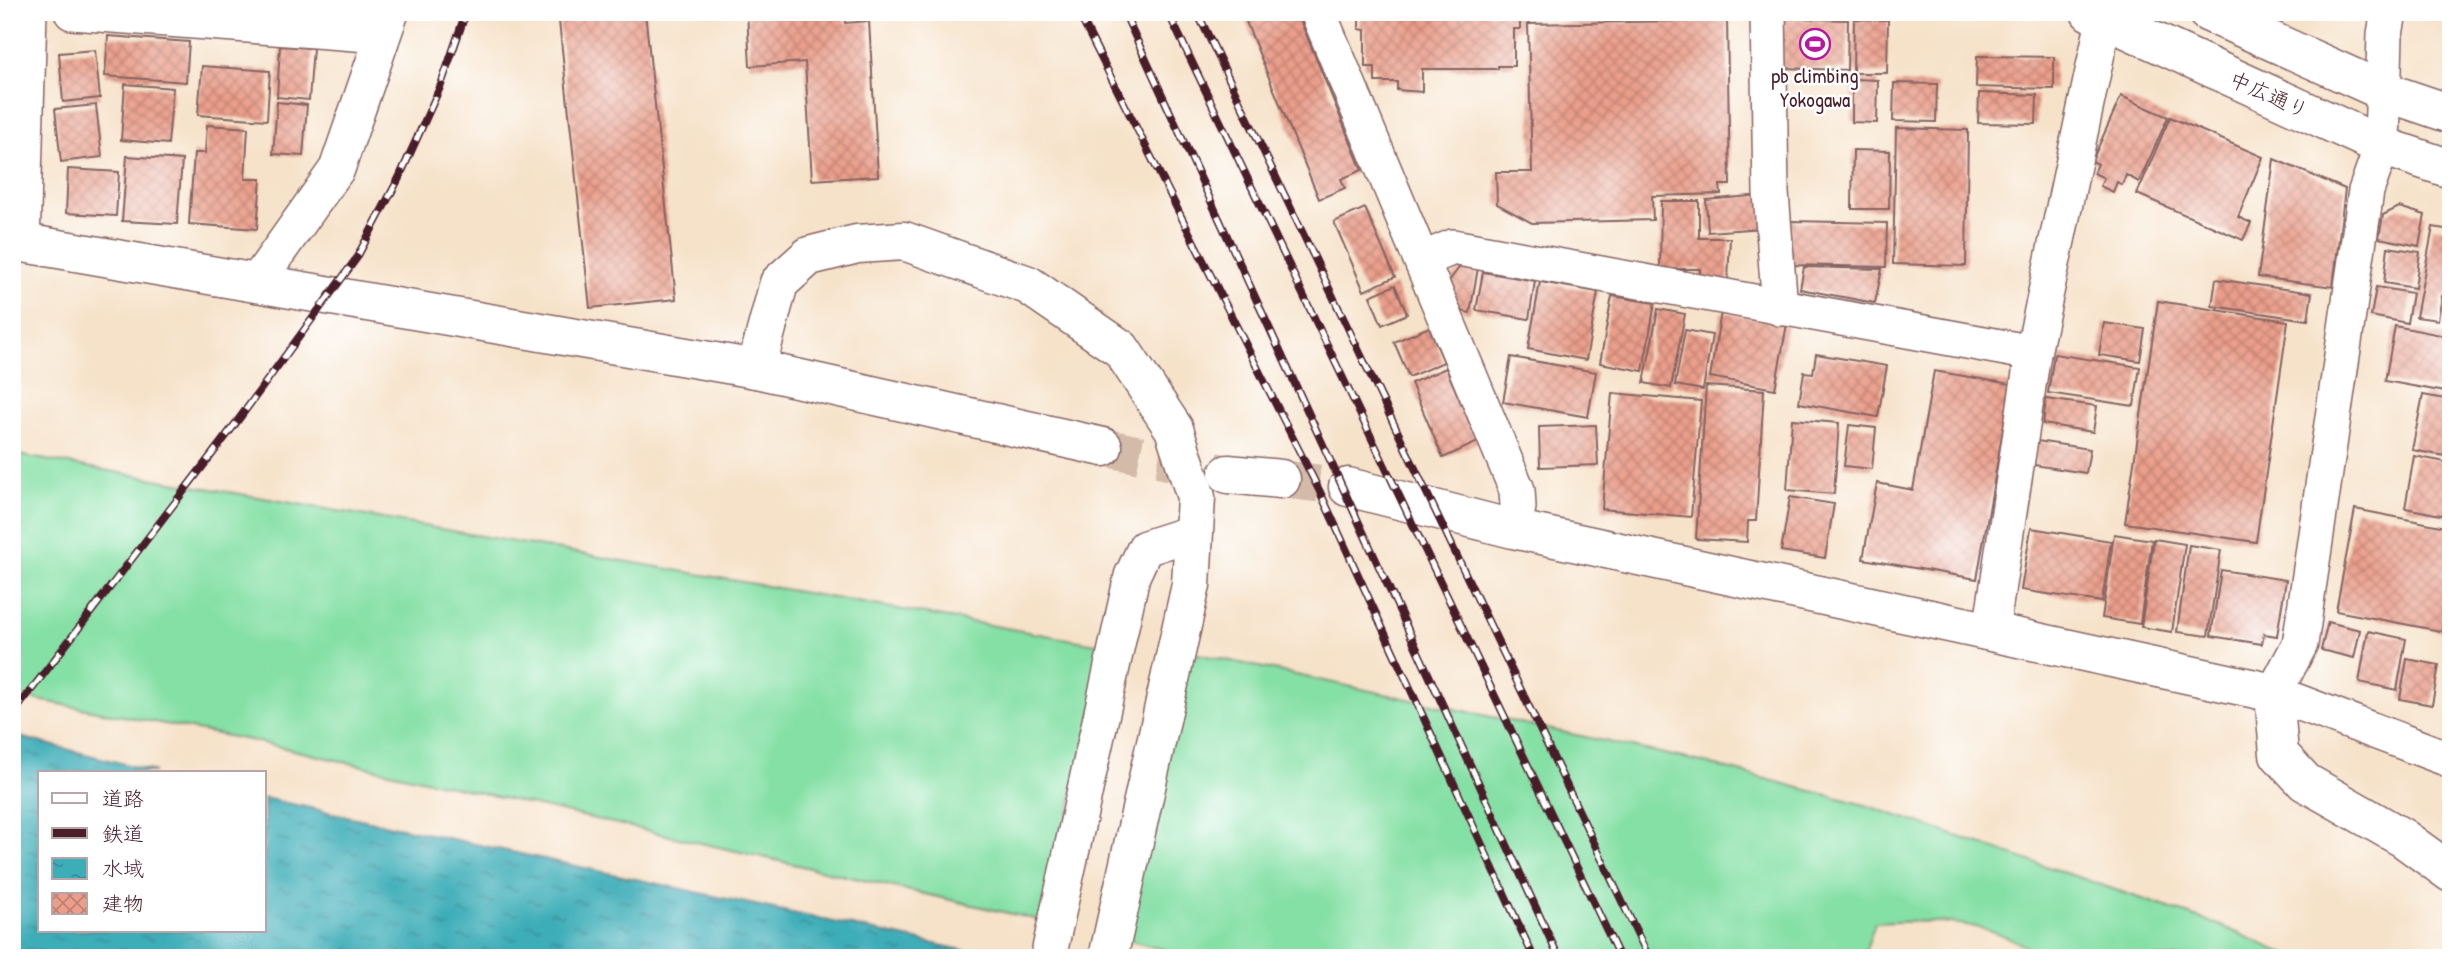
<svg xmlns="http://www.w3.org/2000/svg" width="2463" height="970" font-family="'Patrick Hand','Klee One',sans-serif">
<defs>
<pattern id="water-ripples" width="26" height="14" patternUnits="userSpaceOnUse" patternTransform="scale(1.75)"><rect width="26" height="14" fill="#3dadb8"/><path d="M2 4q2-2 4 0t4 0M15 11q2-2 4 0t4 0" fill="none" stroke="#358c96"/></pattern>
<pattern id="building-cross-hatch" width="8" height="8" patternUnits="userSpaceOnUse" patternTransform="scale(1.75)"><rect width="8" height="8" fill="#eb9f8b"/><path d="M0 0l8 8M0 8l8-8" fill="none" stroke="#c08172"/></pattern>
</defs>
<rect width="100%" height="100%" fill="#fff"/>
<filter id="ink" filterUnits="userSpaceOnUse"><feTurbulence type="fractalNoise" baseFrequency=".0143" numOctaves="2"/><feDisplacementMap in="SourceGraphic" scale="14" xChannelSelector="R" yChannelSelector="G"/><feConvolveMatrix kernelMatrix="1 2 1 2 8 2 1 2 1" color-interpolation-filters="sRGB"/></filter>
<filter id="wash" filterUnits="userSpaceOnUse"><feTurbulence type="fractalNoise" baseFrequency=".00686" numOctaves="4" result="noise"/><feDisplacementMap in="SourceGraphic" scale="28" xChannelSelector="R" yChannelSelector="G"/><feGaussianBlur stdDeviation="1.57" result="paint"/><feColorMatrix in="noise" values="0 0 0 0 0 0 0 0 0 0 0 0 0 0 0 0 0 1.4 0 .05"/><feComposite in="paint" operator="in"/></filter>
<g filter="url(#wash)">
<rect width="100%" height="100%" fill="#f6e2c9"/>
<!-- grass -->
<g fill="#85e0a5" stroke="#688068" stroke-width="2">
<polygon points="12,454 1108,646 1043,921 249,740 12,695"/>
<path d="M1175,649L1697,761L1865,805L2219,925L2295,958H2041C1995,919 1932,919 1875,923L1863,958H1196L1123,939Z"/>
</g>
<!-- water -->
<polygon fill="url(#water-ripples)" stroke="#446672" stroke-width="2" points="12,735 155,772 40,772 40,930 264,930 264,798 999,958 12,958"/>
<g id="blocks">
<!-- building -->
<g fill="url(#building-cross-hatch)">
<polygon points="558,12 645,12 676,299 590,308"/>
<polygon points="747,12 845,12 845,23 869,21 878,176 812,180 805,62 750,66"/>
<polygon points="1242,12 1297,12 1362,170 1341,179 1345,188 1319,199"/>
<polygon points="1359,12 1520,12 1520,29 1514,29 1514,66 1498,66 1498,69 1422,69 1422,92 1397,90 1397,82 1375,82 1375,67 1365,67 1365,30 1359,29"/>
<polygon points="1782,18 1848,20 1847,70 1781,68"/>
<polygon points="1854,19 1888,20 1887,73 1853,73"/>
<polygon points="1727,20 1730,185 1720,185 1721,194 1652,196 1653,220 1532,223 1497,204 1496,172 1532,172 1528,24"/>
<polygon points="108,36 189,42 186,82 105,76"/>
<polygon points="280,46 313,48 309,100 277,97"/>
<polygon points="95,50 100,98 63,102 59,53"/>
<polygon points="1977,56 2054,57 2054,89 1976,87"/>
<polygon points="202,66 270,71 267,120 198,115"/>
<polygon points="1852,79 1878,80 1877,123 1852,122"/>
<polygon points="1894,83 1937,84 1936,122 1893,121"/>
<polygon points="125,84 173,88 168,144 121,140"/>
<polygon points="1979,93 2037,95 2036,124 1978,123"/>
<polygon points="2121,96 2168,117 2139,182 2126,175 2122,185 2117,182 2113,192 2100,186 2104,178 2094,173 2098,164 2092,161"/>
<polygon points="277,102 307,105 303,156 273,154"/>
<polygon points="96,105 102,157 61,162 55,109"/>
<polygon points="2170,117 2263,157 2238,217 2251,223 2243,240 2137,194"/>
<polygon points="207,125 248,128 245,179 261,179 257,229 189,224 194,153 205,153"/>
<polygon points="1896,128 1968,130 1966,266 1893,264"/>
<polygon points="1853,150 1890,151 1889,209 1852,209"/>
<polygon points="127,156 182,160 177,224 122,221"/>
<polygon points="2274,159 2345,189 2333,287 2258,277"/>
<polygon points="68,169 119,172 116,216 66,213"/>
<polygon points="1761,195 1763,228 1708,232 1706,200"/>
<polygon points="1661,201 1699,201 1699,238 1730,238 1728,282 1700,277 1700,269 1660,269"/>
<polygon points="2399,207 2425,215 2419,246 2379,238 2383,215"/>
<polygon points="1365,208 1395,277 1364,291 1334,222"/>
<polygon points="1790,221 1887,223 1886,267 1789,265"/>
<polygon points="2433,227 2451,230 2451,298 2442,296 2438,320 2416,317"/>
<polygon points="2388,247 2420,252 2415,288 2384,283"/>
<polygon points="1461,265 1478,268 1470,313 1462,311 1449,281"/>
<polygon points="1804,267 1882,269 1875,303 1800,289"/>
<polygon points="1483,272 1535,281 1529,319 1476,310"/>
<polygon points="2216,279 2312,293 2308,320 2212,306"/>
<polygon points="1540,282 1598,292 1586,360 1528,349"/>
<polygon points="1395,285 1407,314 1382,325 1370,296"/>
<polygon points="2376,287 2412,293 2407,323 2371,316"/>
<polygon points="1612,296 1655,303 1643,371 1600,363"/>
<polygon points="2158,301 2288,321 2256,542 2125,523"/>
<polygon points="1658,309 1685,314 1671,388 1644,383"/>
<polygon points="1721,312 1787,324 1775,389 1710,377"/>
<polygon points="2104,323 2145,329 2140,361 2099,355"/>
<polygon points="2395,326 2451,337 2451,393 2385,381"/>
<polygon points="1429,327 1444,362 1409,377 1394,342"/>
<polygon points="1685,330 1712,335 1703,390 1675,385"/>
<polygon points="1816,354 1887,366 1878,417 1799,403 1804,372 1813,373"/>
<polygon points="2054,354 2140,367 2134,406 2048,393"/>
<polygon points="1511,357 1596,372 1588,417 1503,402"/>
<polygon points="1446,368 1478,442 1443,458 1411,383"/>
<polygon points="1934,371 2011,384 1977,579 1863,559 1877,483 1913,490"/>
<polygon points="1706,386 1764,390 1756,521 1748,521 1747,542 1696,539"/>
<polygon points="1612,393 1701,401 1691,517 1602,509"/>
<polygon points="2423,395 2451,400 2451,457 2412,450"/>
<polygon points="2046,399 2097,406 2093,432 2043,424"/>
<polygon points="1792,419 1839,423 1834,494 1787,490"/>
<polygon points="1596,425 1598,465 1540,467 1539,427"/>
<polygon points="1849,425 1876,428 1872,469 1844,466"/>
<polygon points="2037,441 2090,449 2086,473 2034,465"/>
<polygon points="2414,456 2451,463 2451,517 2405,508"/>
<polygon points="1790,497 1834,504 1825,558 1781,551"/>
<polygon points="2355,509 2451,528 2451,633 2336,611"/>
<polygon points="2031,528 2111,541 2102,602 2021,590"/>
<polygon points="2114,534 2152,540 2140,624 2102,618"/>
<polygon points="2154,539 2185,544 2172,632 2141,627"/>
<polygon points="2189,545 2221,550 2208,636 2177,632"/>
<polygon points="2221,570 2286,580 2277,636 2264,634 2262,644 2211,636"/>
<polygon points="2328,622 2360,630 2354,658 2321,650"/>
<polygon points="2368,631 2406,639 2397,690 2359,682"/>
<polygon points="2407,659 2439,665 2432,705 2400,699"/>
</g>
</g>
</g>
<g filter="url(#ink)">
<use href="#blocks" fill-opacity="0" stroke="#866362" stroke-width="2"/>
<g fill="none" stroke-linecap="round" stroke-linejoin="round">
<!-- tertiary-tunnel -->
<g stroke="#d4bba9" stroke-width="38" stroke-dasharray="38 19" stroke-linecap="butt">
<polyline points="1103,447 1228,474"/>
<polyline points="1281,479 1348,487"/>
</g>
<!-- minor casing -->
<g stroke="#866362" stroke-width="38">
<g id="minor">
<polyline points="72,12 382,35"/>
<polyline points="1318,12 1517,490 1518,507 1513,529"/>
<polyline points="1768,12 1771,193 1780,308"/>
<polyline points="2389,12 2385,34 2382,146 2366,191 2300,644 2274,693 2451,760"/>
<polyline points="22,243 29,12"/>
<polyline points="1422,260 1453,247 2033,353"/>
<polyline points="256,283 337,169 391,12"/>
<polyline points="1991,631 2033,353 2104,20"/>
<polyline points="1048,958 1132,576 1145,548 1195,532"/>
</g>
</g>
<!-- tertiary casing -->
<g stroke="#866362" stroke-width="41">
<g id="tertiary">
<polyline points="2090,12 2382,146 2451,169"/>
<polyline points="2207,12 2383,91 2451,114"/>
<polyline points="12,241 756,369 1103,447"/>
<polyline points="756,369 779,283 809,256 857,244 904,241 1028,285 1121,349 1174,429 1196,497 1191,585 1108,958"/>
<polyline points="1228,474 1281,479"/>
<polyline points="1348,487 1513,529 2274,693 2279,754 2305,782 2403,838 2451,873"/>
</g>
</g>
<!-- minor -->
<use href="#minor" stroke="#fff" stroke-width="35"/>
<!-- tertiary -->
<use href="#tertiary" stroke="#fff" stroke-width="38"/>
<!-- rail casing -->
<g stroke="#4a1f2b" stroke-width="8">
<g id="rail">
<polyline points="1078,12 1320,492 1534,958"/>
<polyline points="1124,12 1559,958"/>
<polyline points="1168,12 1620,958"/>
<polyline points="1197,12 1649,958"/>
<polyline points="12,715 236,423 356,259 399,178 441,85 466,12"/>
</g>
</g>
<!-- rail -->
<use href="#rail" stroke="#fff" stroke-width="5" stroke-dasharray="16" stroke-linecap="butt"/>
</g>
</g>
<!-- icons -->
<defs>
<g id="stadium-ring" transform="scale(1.575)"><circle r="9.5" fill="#fff" stroke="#b5179e" stroke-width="1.5"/><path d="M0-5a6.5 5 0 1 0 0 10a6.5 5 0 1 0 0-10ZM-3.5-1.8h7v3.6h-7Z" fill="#b5179e"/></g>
</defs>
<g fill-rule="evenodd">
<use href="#stadium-ring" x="1815" y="44"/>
</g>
<g text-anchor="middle" stroke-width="5" stroke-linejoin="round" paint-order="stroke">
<!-- poi labels -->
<g font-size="21" fill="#4a1f2b" stroke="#fff">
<text x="1815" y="83">pb climbing<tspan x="1815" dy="24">Yokogawa</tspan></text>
</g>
<!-- street labels -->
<g font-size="21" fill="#4a1f2b" stroke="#fff">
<text transform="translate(2269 95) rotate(24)" y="7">中広通り</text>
</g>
</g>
<!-- margin -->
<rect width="2463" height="970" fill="none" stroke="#fff" stroke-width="42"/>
<!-- legend -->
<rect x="38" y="771" width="228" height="161" fill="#ffffff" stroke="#b7a5aa" stroke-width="2"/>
<rect x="52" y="793" width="35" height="10" fill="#ffffff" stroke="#b7a5aa" stroke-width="2"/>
<text x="102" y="806" font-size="21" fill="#4a1f2b">道路</text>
<rect x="52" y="828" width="35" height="10" fill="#4a1f2b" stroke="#b7a5aa" stroke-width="2"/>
<text x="102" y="841" font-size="21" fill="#4a1f2b">鉄道</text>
<rect x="52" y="858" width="35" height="21" fill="url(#water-ripples)" stroke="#b7a5aa" stroke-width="2"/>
<text x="102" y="876" font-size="21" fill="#4a1f2b">水域</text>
<rect x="52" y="893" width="35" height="21" fill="url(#building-cross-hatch)" stroke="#b7a5aa" stroke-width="2"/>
<text x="102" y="911" font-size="21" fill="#4a1f2b">建物</text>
</svg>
